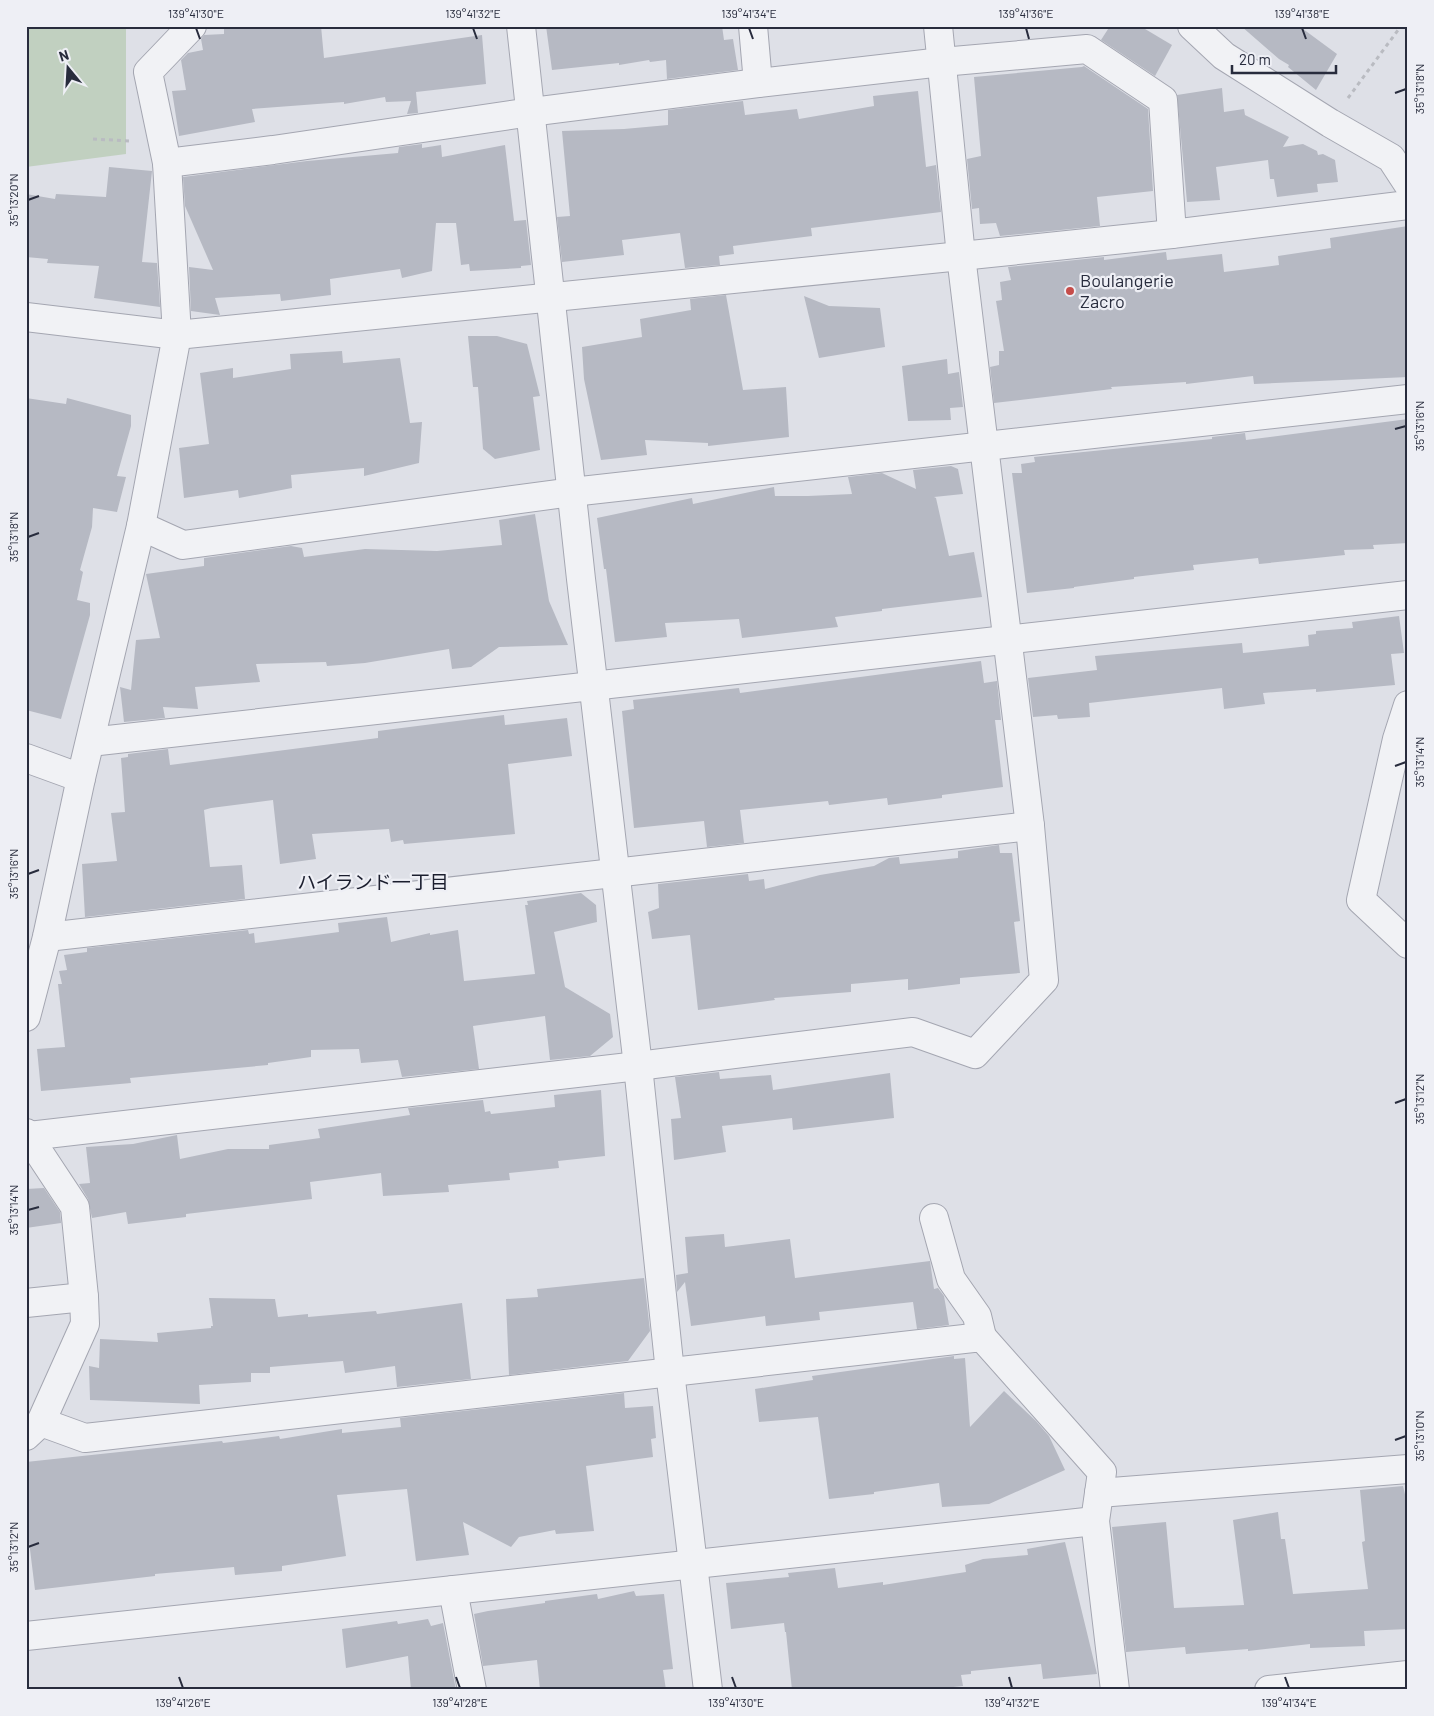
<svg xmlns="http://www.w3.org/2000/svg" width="1434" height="1716" font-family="Barlow,'Noto Sans JP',sans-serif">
<rect width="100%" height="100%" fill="#dee0e7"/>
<!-- green -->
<polygon fill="#c1d0c0" points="26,26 126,26 126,154 26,167"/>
<!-- building -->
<g fill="#b6b9c3">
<polygon points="224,26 321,26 324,58 482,35 486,84 416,92 418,113 407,114 411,101 386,102 385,97 344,104 344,102 252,109 255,122 179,136 172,91 186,90 181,60 188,53 203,50 201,39 204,35 224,34"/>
<polygon points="546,26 722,26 724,40 733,39 738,70 667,79 666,60 650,62 649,60 619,65 619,63 552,70"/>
<polygon points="1110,26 1140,26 1172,45 1155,76 1101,40"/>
<polygon points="1241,26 1299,26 1337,54 1316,90 1288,67 1289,65 1279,59"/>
<polygon points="1084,66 1148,109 1153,191 1097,197 1100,226 1000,236 996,223 980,224 979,208 972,209 967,159 981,156 974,77 1082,67"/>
<polygon points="1222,88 1224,112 1244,109 1245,115 1289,137 1283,147 1303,144 1317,151 1318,155 1323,154 1335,160 1338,182 1317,184 1318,192 1277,197 1274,179 1270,179 1268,160 1216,167 1220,200 1187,202 1177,95"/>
<polygon points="918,91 926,167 936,165 941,212 811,228 812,236 733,246 734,254 719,256 720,265 685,268 680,233 622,240 624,255 562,262 557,217 570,216 562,131 624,129 668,125 668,110 743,101 745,115 797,109 799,119 874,106 873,96"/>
<polygon points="422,144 422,148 441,145 442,157 505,145 514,221 526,220 531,265 521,266 521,268 470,271 469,264 461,265 456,223 436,223 432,271 402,278 400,269 330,279 331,295 281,301 280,294 215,298 220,315 191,311 189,267 213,270 185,206 183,177 307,161 398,153 399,147"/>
<polygon points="109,167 152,171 142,262 157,263 160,307 94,298 99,266 47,263 48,259 26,257 26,194 55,199 56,194 106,197"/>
<polygon points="1408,226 1408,377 1254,384 1253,376 1186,384 1186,382 1111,387 1112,389 994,403 990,367 999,365 999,351 1004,351 996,301 1002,300 1000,282 1011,280 1008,267 1104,257 1104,260 1166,252 1167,260 1222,254 1224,272 1279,265 1278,256 1331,248 1330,238"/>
<polygon points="726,295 743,390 786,387 789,437 708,446 708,443 645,440 647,455 601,460 584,379 582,347 642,337 640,319 691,310 690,299"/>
<polygon points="804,296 829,306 880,308 885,347 819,358"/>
<polygon points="468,336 497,336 527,344 540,396 533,397 540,450 495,459 483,449 478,387 473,387"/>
<polygon points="342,351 343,363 400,358 410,423 422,422 419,463 364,476 364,468 291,475 292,488 239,498 238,490 184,498 179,448 209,444 200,373 233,368 233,378 291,369 290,354"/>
<polygon points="947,359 948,374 959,372 963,407 950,408 951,420 908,421 902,366"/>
<polygon points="26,398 66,404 67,398 131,415 131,426 117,476 126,477 117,512 93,508 92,527 80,570 83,572 77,600 90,603 90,615 61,719 26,710"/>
<polygon points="1408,419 1408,543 1373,545 1374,549 1344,550 1345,555 1259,564 1258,558 1193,565 1194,570 1134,577 1134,579 1074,587 1074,588 1027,593 1012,473 1022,473 1021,464 1035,462 1034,457 1212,439 1212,437 1245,433 1246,440"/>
<polygon points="951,466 958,469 963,494 934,497 936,498 949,556 974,552 982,597 882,609 882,611 835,617 838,627 742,638 739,619 665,623 667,637 615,642 606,569 604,569 597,518 692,498 693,504 774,487 775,496 808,496 852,494 848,477 882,473 916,489 913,470"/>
<polygon points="535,514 549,601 568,645 499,647 471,667 452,669 449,649 365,663 327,666 326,662 256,664 260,682 195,687 198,709 163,707 165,718 124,722 120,687 131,690 136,640 160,638 146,574 204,566 204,558 291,546 302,548 304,557 365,549 437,551 502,545 499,520"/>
<polygon points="1399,616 1404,653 1391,654 1395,685 1316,692 1316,689 1263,693 1265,704 1224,709 1222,688 1089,703 1090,717 1058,719 1057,715 1033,717 1028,678 1097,670 1095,656 1242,643 1243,653 1309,646 1308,635 1316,634 1316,631 1353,628 1352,622"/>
<polygon points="981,661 984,683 997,681 1001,720 995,720 1003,787 942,795 942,798 888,805 887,798 829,805 828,801 740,810 744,843 707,847 704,821 634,828 622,711 634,709 633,700 739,688 740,693"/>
<polygon points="504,715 505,725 567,718 572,756 508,764 515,834 404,844 403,840 391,842 389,829 312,834 316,859 280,864 273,800 211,808 204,810 210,867 242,865 245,899 85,917 82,864 117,861 111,813 125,812 121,758 128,757 128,754 168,749 170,765 378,738 378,731"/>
<polygon points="999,845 1000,853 1012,853 1020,921 1014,922 1020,973 960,978 960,984 908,990 908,979 851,984 851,992 774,998 775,1000 698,1010 690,935 652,939 648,912 659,908 658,884 748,874 749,881 764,879 765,889 820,875 874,866 889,858 899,857 900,864 958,858 958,851"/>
<polygon points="581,893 596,905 597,922 554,932 565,987 610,1014 613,1037 590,1056 550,1060 545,1016 473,1026 479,1069 402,1077 398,1060 361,1063 359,1049 311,1050 311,1057 268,1063 268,1065 130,1078 131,1083 41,1091 37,1049 65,1047 58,984 62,984 59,971 67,970 64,955 87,952 87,948 248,930 249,934 254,933 255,943 339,932 338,923 387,917 391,942 430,933 430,935 458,930 464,981 535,974 525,905 528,905 527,901"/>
<polygon points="719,1072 720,1079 771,1075 773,1090 890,1073 894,1118 793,1130 792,1118 722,1126 726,1152 674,1160 671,1119 681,1118 675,1077"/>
<polygon points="601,1090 605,1156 558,1161 559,1168 509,1173 510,1180 448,1185 449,1192 383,1196 381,1173 310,1182 312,1199 186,1214 186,1217 128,1224 126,1212 92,1218 88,1199 79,1184 90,1183 86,1147 133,1144 177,1135 180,1159 228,1149 269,1149 269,1145 320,1138 318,1129 410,1115 408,1108 483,1100 485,1112 490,1111 491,1114 555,1107 554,1095"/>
<polygon points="44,1188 60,1212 61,1223 26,1228 26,1189"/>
<polygon points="724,1234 725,1247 790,1239 795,1278 930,1261 934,1289 938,1288 944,1296 949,1325 917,1329 913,1302 819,1312 820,1320 766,1326 765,1316 691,1326 685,1282 677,1292 676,1275 688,1273 685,1237"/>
<polygon points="644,1278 650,1331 628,1361 509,1375 506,1299 538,1297 537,1289"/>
<polygon points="209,1298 275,1299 278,1317 308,1314 308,1317 376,1311 377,1314 462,1303 471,1379 397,1387 395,1366 345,1373 343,1361 270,1367 270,1373 251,1373 251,1382 199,1385 200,1404 90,1400 89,1366 99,1368 100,1339 158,1342 157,1333 211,1328 211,1326 213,1326"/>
<polygon points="954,1356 954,1359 965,1358 970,1427 1004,1391 1036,1421 1049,1436 1065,1470 989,1504 942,1507 939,1483 874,1492 874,1494 829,1499 818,1417 759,1422 755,1389 813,1380 812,1376"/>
<polygon points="624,1393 625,1408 653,1406 656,1438 651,1439 653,1457 586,1466 594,1531 556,1534 555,1530 519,1537 511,1547 463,1522 469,1555 416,1561 407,1489 337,1495 346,1556 282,1566 282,1571 235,1575 234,1567 155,1574 155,1576 35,1590 26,1517 26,1462 222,1441 223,1443 279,1436 280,1439 342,1429 342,1433 401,1427 400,1418"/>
<polygon points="1403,1486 1408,1507 1408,1629 1364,1631 1365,1646 1310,1648 1310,1644 1248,1651 1248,1649 1186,1654 1185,1647 1126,1652 1112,1527 1166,1522 1174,1608 1244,1605 1233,1520 1278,1512 1281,1539 1285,1539 1293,1594 1368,1589 1362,1542 1365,1541 1360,1490"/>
<polygon points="1065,1542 1097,1674 1043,1679 1041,1664 971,1671 971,1674 961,1675 963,1686 925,1690 792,1690 786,1632 785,1632 784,1623 731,1629 726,1583 789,1577 788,1573 835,1568 838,1588 883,1582 883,1585 966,1572 965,1565 983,1559 1028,1555 1027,1549"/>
<polygon points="634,1591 636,1596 664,1594 673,1669 663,1670 666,1690 540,1690 537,1660 483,1666 474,1614 488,1611 545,1603 545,1601 597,1594 598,1599"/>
<polygon points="428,1619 431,1626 443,1623 456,1690 411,1690 408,1656 346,1668 342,1629 397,1621 398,1624"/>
</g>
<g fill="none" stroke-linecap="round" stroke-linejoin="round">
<!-- street casing -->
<g stroke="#a4a6b1" stroke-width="30">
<g id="street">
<polyline points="521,26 581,579 638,1066 670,1372 708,1690"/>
<polyline points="753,26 758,83"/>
<polyline points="1192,26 1224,56 1330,123 1391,158 1408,184"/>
<polyline points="167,163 273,150 531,112 758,83 942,62 1087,49 1163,100 1172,234"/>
<polyline points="26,317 177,335 961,256 1172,234 1408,205"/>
<polyline points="141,526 183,545 572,492 1408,399"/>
<polyline points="1408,705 1397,739 1361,900 1408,944"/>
<polyline points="90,742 1408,595"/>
<polyline points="26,758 81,778"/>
<polyline points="47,937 1030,826"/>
<polyline points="26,1017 47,937 81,778 141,526 177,335 167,163 148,72 192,26"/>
<polyline points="26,1133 75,1207 84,1297 85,1324 41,1422 26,1436"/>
<polyline points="29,1136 638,1066 913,1032 975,1054 1044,980 1030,826 961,256 938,26"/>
<polyline points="934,1218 951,1279 977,1316 982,1337"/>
<polyline points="26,1303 84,1297"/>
<polyline points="41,1422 85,1438 982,1337 1102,1472 1095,1521 1115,1690"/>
<polyline points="1099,1493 1408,1469"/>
<polyline points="453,1590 472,1690"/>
<polyline points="26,1636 1095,1521"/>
<polyline points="1269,1690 1408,1675"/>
</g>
</g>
<!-- path -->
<g stroke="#b9bbc1" stroke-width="3" stroke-dasharray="4 4" stroke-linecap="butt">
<polyline points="1348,98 1401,26"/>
<polyline points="93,139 130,141"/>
</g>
<!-- street -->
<use href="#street" stroke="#f1f2f5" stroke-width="28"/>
</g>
<!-- ticks -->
<path fill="none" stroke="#282c3d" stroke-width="2" d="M196,28L200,39M473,28L477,39M749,28L753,39M1026,28L1029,39M1302,28L1306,39M1395,93L1406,89M28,200L39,196M1395,429L1406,426M28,537L39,533M1395,766L1406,762M28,874L39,870M1395,1103L1406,1099M28,1210L39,1207M1395,1440L1406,1436M28,1547L39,1543M179,1677L183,1688M456,1677L460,1688M732,1677L736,1688M1009,1677L1012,1688M1285,1677L1289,1688"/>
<!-- markers -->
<circle fill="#c64d4a" stroke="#eeeff5" stroke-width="2" cx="1070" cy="291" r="5"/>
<g text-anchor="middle" stroke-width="4.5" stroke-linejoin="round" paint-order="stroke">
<!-- poi labels -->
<g font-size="18" fill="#282c3d" stroke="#eeeff5" text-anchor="start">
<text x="1080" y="287">Boulangerie<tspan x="1080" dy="21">Zacro</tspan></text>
</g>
<!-- neighbourhood labels -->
<g font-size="19" fill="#1b1e2e" stroke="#eeeff5">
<text x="373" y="889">ハイランド一丁目</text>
</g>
</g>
<!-- border -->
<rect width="1434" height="1716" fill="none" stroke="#eeeff5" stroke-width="55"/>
<!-- north arrow -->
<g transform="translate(68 68) rotate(342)" stroke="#eeeff5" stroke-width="4" paint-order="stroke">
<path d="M0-4L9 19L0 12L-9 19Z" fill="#282c3d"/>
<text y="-8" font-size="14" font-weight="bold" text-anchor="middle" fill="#282c3d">N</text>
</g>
<!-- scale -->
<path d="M1232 65v8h104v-8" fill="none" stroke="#282c3d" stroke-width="2.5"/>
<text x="1239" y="65" font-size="15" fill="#282c3d" stroke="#eeeff5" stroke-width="4" paint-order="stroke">20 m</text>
<rect x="28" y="28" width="1378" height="1660" fill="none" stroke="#282c3d" stroke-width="2"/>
<g font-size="12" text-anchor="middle" fill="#282c3d">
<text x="196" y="18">139°41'30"E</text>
<text x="473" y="18">139°41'32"E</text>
<text x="749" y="18">139°41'34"E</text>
<text x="1026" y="18">139°41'36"E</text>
<text x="1302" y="18">139°41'38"E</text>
<text transform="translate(1420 89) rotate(-90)" y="4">35°13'18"N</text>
<text transform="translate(14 200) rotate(-90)" y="4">35°13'20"N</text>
<text transform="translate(1420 426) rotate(-90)" y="4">35°13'16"N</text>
<text transform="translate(14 537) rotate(-90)" y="4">35°13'18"N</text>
<text transform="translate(1420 762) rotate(-90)" y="4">35°13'14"N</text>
<text transform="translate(14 874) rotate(-90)" y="4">35°13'16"N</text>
<text transform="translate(1420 1099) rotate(-90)" y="4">35°13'12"N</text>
<text transform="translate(14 1210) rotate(-90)" y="4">35°13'14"N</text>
<text transform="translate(1420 1436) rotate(-90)" y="4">35°13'10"N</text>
<text transform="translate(14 1547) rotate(-90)" y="4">35°13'12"N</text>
<text x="183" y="1707">139°41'26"E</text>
<text x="460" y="1707">139°41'28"E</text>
<text x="736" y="1707">139°41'30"E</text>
<text x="1012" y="1707">139°41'32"E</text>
<text x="1289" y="1707">139°41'34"E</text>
</g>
</svg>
